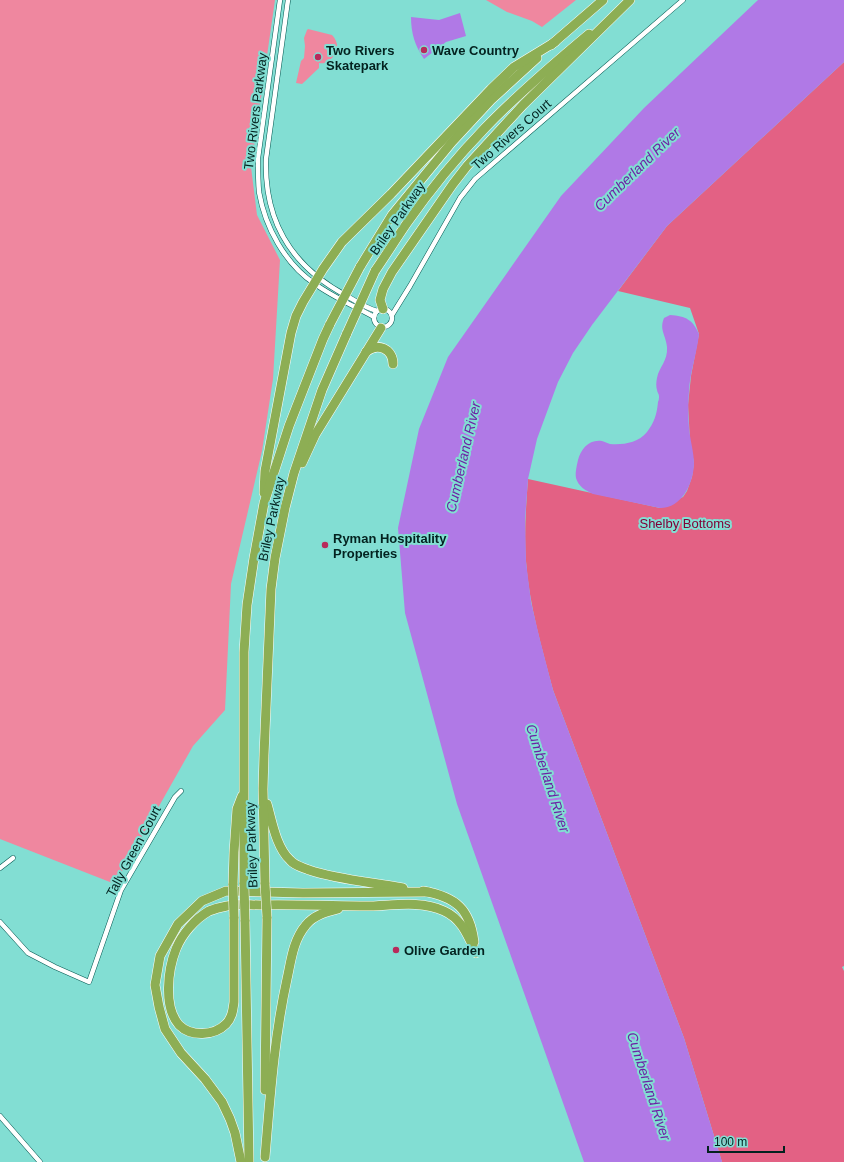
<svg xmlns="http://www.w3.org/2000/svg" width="844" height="1162" font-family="Arial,sans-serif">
<rect width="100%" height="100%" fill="#82ded3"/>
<!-- green -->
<g fill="#ef879f">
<polygon points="0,0 275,0 251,167 257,215 280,260 273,379 262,451 231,584 225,710 193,746 115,884 0,839"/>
<polygon points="486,0 576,0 542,27 532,21 507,12"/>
<path d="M308,29L332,35C339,42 339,52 331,59C326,62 325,64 319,63V68C313,73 308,79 302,84L296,83L301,61L304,58L305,46L304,38L307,30Z"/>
</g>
<!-- forest -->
<path fill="#e36184" d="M844,62V966L842,967L844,971V1162H722L684,1038L553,690C542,648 529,605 526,561C524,534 526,507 528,479L660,508L683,497L687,491L692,477L694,463L690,441L688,405L691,376L699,334L690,308L618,291L667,226Z"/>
<!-- water -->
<g fill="#b079e6">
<polygon points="758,0 844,0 844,62 667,226 592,325 573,353 558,382 537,439 528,479 525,520 526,562 531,602 540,640 553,690 684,1038 722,1162 584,1162 457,804 405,613 398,528 419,429 448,357 561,196 644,108"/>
<path d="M460,13L466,36L446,42L424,59C415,46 411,33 411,17L439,20Z"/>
<path d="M670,315C686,316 693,320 699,334C697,353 690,372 689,391C688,403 688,416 689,428C690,440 694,452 694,464C693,484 682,508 660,508L593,494C586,491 578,486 576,478C575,472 577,465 578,460C581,449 589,439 602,441C605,442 607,443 610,444C623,445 638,443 647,432C654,423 657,414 658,402C659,400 659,398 659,396C659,394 657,392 657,390C656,387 656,382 657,378C659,367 668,361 667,347C666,335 659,330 664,318Z"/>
</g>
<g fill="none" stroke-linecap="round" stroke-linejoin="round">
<!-- street casing -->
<g stroke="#035952" stroke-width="5.5">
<g id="street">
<path d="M280,0L258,158C258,169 258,181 259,192C265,227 285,264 315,284C333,297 354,306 374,317"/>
<path d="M288,0L266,159C264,221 292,267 347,296C357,302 366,308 377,311"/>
<circle cx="383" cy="318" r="9"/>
<polyline points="392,315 410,286 460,198 475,179 683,0"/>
<polyline points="0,868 13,858"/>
<polyline points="0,922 28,953 55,967 89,982 121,890 175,797 181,791"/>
<polyline points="0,1116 40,1162"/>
</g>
</g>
<!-- highway casing -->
<g stroke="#fff" stroke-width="10">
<g id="highway">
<polyline points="551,45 603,0"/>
<polyline points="360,267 392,215 452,142 491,100 537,58"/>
<path d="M375,271C386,255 396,239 407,223C430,190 457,157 485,128C517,95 553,64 589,34"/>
<polyline points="383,309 380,300 383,289 392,272 453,184 467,166 523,105 630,0"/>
<path d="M366,352C378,342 393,349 393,364"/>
<polyline points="302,463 315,435 381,328"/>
<polyline points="264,493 265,471 291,333 296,316 303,302 323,269 342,242 391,194 491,89 514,67 555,42"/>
<path d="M267,804C272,821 276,847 290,860C295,866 302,867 309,870C339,880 371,882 403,888"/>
<polyline points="244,884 244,652 247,605 254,558 264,503 289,426 323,339 330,324"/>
<polyline points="265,884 263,789 264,755 271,589 275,558 285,508 294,473 322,390 347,333"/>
<polyline points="233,885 234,852 237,809 242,796"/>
<path d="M423,891C456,897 470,909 474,942"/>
<path d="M234,917V1002C233,1010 232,1018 226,1024C214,1036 191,1037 179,1025C163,1007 168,969 176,949C182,934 195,919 209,911C214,909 221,907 227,906C237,903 249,905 260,905C293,904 326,906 360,906C387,907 418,899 444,911C462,919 468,936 476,953"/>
<polyline points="245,920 249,1162"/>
<polyline points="265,1090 267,917"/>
<path d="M265,1157C270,1098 274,1038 287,979C291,961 293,940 306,925C314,915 326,912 338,909"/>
<polyline points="241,1162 235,1133 230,1119 222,1102 205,1079 181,1053 165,1029 159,1007 155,985 160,956 178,924 202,901 226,891 303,893 428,892"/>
</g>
</g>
<!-- street -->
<use href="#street" stroke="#fff" stroke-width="4.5"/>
<!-- highway -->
<use href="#highway" stroke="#8dae54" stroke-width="9"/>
<!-- highway-bridge casing -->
<g stroke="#fff" stroke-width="10" stroke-linecap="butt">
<g id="highway-bridge">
<polyline points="330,324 360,267"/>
<polyline points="347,333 375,271"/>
<polyline points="244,884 245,920"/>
<polyline points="265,884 267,917"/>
<polyline points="233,885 234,917"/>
</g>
</g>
<!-- highway-bridge -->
<use href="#highway-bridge" stroke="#8dae54" stroke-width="9"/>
</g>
<!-- markers -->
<g fill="#b82a5b" stroke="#82ded3" stroke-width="1.5">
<circle cx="424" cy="50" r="4"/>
<circle cx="318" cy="57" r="4"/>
<circle cx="325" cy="545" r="4"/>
<circle cx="396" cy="950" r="4"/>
</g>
<g text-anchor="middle" stroke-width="4" stroke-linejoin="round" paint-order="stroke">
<!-- poi labels -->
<g font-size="13" font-weight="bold" fill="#03221f" stroke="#82ded3" text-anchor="start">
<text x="326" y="55">Two Rivers<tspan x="326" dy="15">Skatepark</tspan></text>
<text x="432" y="55">Wave Country</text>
<text x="333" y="543">Ryman Hospitality<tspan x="333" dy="15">Properties</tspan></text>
<text x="404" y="955">Olive Garden</text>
</g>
<!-- street labels -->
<g font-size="13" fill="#03221f" stroke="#82ded3">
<text transform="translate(255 111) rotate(-83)" y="5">Two Rivers Parkway</text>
<text transform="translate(511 134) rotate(-41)" y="5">Two Rivers Court</text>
<text transform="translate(397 218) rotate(-55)" y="5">Briley Parkway</text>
<text transform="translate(271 519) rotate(-78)" y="5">Briley Parkway</text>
<text transform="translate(251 845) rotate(-92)" y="5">Briley Parkway</text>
<text transform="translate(133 851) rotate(-62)" y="5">Tally Green Court</text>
</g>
<!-- park labels -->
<g font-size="13" fill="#800037" stroke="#82ded3">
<text x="685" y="528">Shelby Bottoms</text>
</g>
<!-- water labels -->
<g font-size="14" font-style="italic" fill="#6d22a4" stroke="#82ded3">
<text transform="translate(637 169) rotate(-44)" y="5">Cumberland River</text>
<text transform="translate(463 457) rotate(-77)" y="5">Cumberland River</text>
<text transform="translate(548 778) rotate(72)" y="5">Cumberland River</text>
<text transform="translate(649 1086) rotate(72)" y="5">Cumberland River</text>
</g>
</g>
<!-- scale -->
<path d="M708 1146v6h76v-6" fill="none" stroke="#03221f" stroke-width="2"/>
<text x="714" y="1146" font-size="12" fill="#03221f" stroke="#82ded3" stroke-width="3" paint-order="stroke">100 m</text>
</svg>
